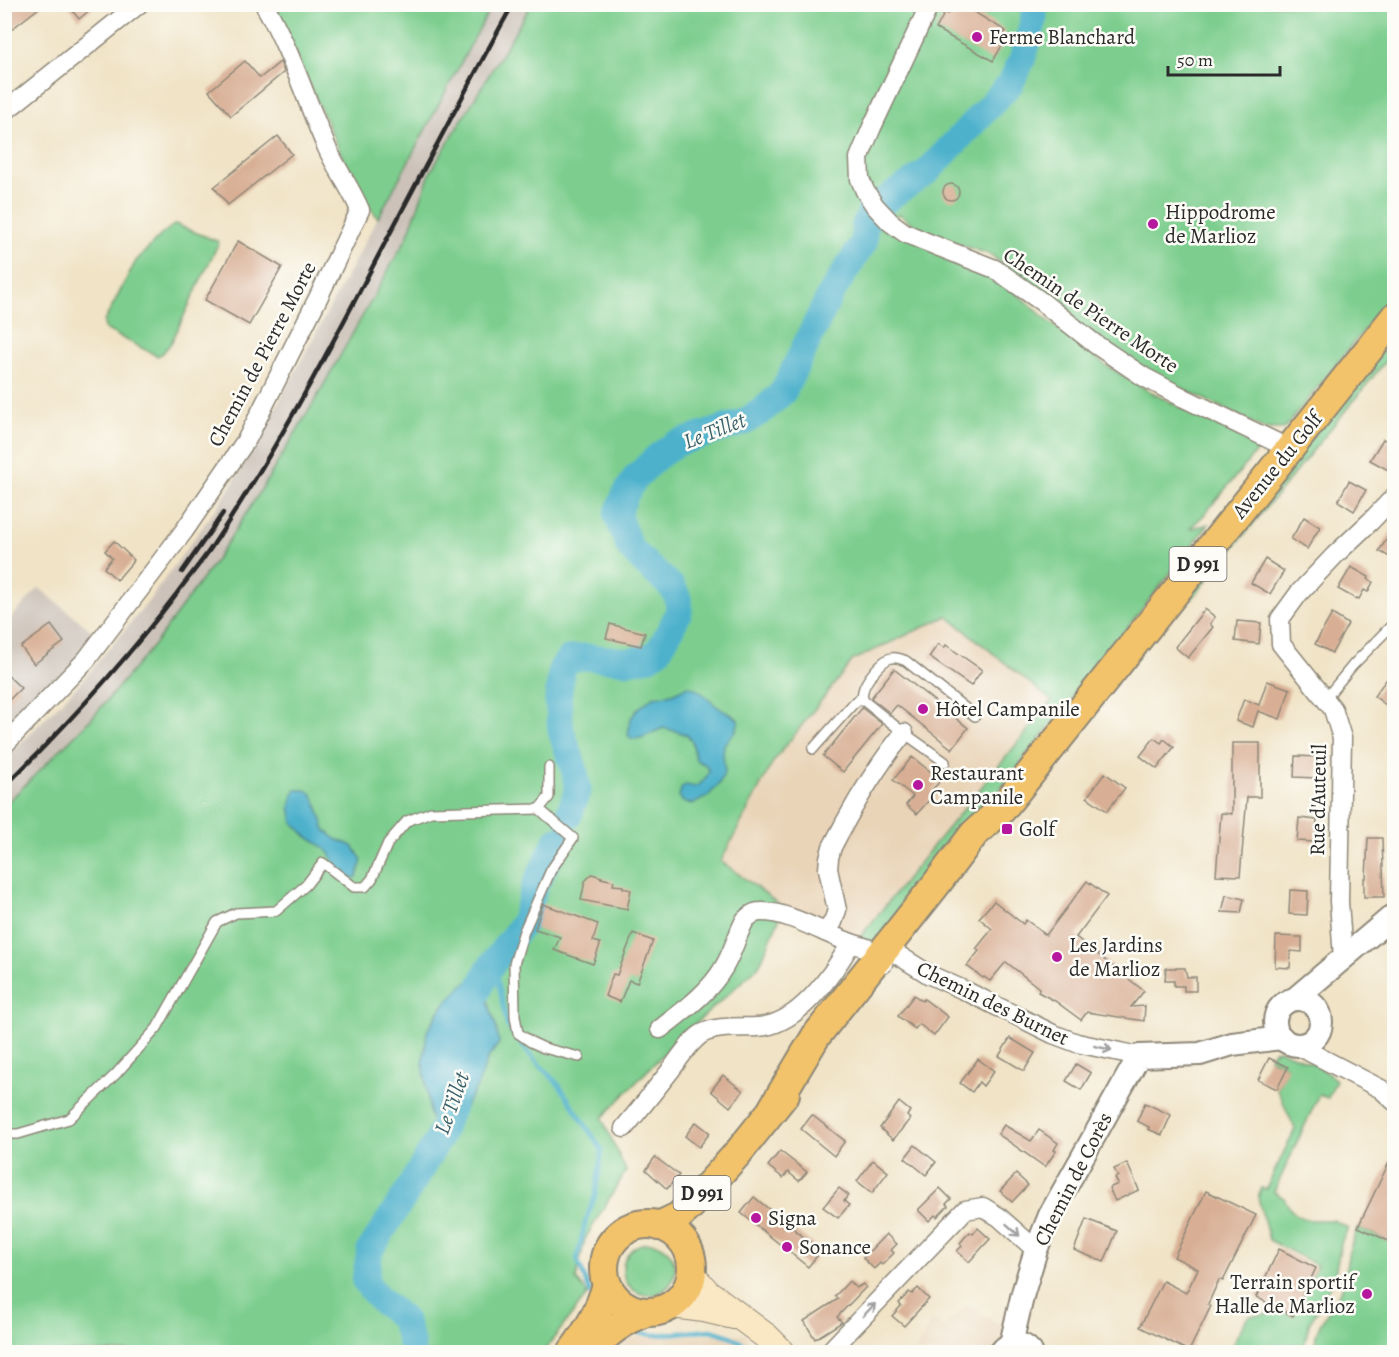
<svg xmlns="http://www.w3.org/2000/svg" width="1399" height="1357" font-family="Alegreya,serif">
<rect width="100%" height="100%" fill="#fdfcf7"/>
<filter id="ink" filterUnits="userSpaceOnUse"><feTurbulence type="fractalNoise" baseFrequency=".0167" numOctaves="2"/><feDisplacementMap in="SourceGraphic" scale="12" xChannelSelector="R" yChannelSelector="G"/><feConvolveMatrix kernelMatrix="1 2 1 2 8 2 1 2 1" color-interpolation-filters="sRGB"/></filter>
<filter id="wash" filterUnits="userSpaceOnUse"><feTurbulence type="fractalNoise" baseFrequency=".008" numOctaves="4" result="noise"/><feDisplacementMap in="SourceGraphic" scale="24" xChannelSelector="R" yChannelSelector="G"/><feGaussianBlur stdDeviation="1.35" result="paint"/><feColorMatrix in="noise" values="0 0 0 0 0 0 0 0 0 0 0 0 0 0 0 0 0 1.4 0 .05"/><feComposite in="paint" operator="in"/></filter>
<g filter="url(#wash)">
<rect width="100%" height="100%" fill="#f0e3c6"/>
<!-- built -->
<g fill="#e9d4b8">
<polygon points="946,615 1053,701 938,840 856,942 792,919 721,861 773,762 853,659"/>
<polygon points="968,1304 1040,1352 915,1352 932,1319 943,1327"/>
<polygon points="746,1334 757,1352 601,1352 612,1338"/>
</g>
<!-- industrial -->
<g fill="#ccc2b9">
<polygon points="492,5 531,5 432,171 407,237 314,402 263,487 216,560 154,645 91,719 5,806 5,759 81,682 148,602 225,496 281,398"/>
<polygon points="39,588 102,639 4,740 4,625"/>
</g>
<!-- green -->
<g fill="#7dce8e" stroke="#547c5c" stroke-width="1.5">
<polygon points="273,5 492,5 378,218 359,193"/>
<polygon points="531,5 1394,5 1394,293 1284,429 1265,429 1108,352 991,255 926,233 899,214 887,225 1002,281 1051,323 1108,367 1154,394 1260,447 1203,516 1189,529 1209,524 877,946 856,942 938,840 1052,701 947,616 853,660 773,762 721,861 784,908 759,966 670,1047 602,1118 626,1171 585,1239 576,1279 588,1294 543,1352 5,1352 4,806 91,719 154,645 216,560 263,487 314,402 407,237 431,171"/>
<polygon points="175,224 219,242 171,343 162,354 157,356 105,329 104,322 136,261 161,235"/>
<polygon points="1394,335 1394,351 1191,600 1187,594"/>
<polygon points="1280,1050 1316,1065 1336,1080 1328,1098 1319,1095 1274,1192 1284,1198 1290,1209 1298,1216 1309,1220 1333,1220 1348,1228 1341,1243 1335,1274 1324,1299 1309,1324 1303,1352 1228,1352 1247,1318 1250,1316 1274,1313 1278,1308 1293,1316 1317,1265 1269,1240 1258,1197 1262,1188 1266,1189 1295,1129 1277,1089 1287,1067 1269,1057 1274,1051"/>
<polygon points="1358,1227 1394,1244 1394,1352 1314,1352 1316,1335 1320,1325 1342,1289 1349,1251"/>
<circle cx="649" cy="1269" r="26"/>
</g>
<!-- water -->
<g fill="#4db1cc" stroke="#3c6e7c" stroke-width="1.5">
<path d="M688,686C700,689 706,697 715,705C723,712 733,713 739,721L735,732L724,744L723,756L725,771L719,784L707,797L693,804L683,802L679,796L682,787L686,785L695,787C702,784 706,779 709,771L706,765L696,760L692,741L687,735L676,731L663,728L641,738L632,739L628,735L631,718L638,709L653,697L672,694Z"/>
<polygon points="295,790 306,790 312,794 316,802 325,830 336,839 353,846 362,860 357,877 351,879 336,867 330,853 319,844 306,836 293,822 290,807"/>
<polygon points="488,970 484,988 496,1026 499,1043 488,1058 477,1087 447,1137 438,1140 430,1115 423,1063 427,1031 444,1004 463,985"/>
</g>
<g fill="none" stroke-linecap="round" stroke-linejoin="round">
<!-- stream -->
<g stroke="#4db1cc" stroke-width="4.5">
<polyline points="494,962 507,1025 528,1053 559,1085 602,1150 595,1196 585,1223 577,1259 591,1294"/>
<polyline points="639,1333 656,1335 711,1330 730,1336 757,1352"/>
</g>
<!-- river -->
<g stroke="#4db1cc" stroke-width="27">
<polyline points="568,817 578,790 574,768 561,731 558,699 562,668 569,659 585,657 629,661 650,657 659,650 668,634 679,612 678,598 672,587 647,565 630,548 617,515 625,495 636,477 657,457 675,444 744,422 762,411 783,392 830,295 864,242 864,228 871,212 894,194 927,172 1010,84 1022,60 1033,23 1035,4"/>
<polyline points="472,1004 488,970 524,922 535,886 557,840"/>
<polyline points="412,1352 411,1342 403,1319 379,1299 365,1281 370,1250 407,1192 438,1140 452,1106"/>
</g>
</g>
<g id="blocks">
<!-- building -->
<g fill="#d8af94">
<polygon points="12,4 44,4 4,35 4,11"/>
<polygon points="67,4 97,4 79,19"/>
<polygon points="953,4 961,4 1006,31 1000,43 1003,44 993,61 936,29 945,12 947,14"/>
<polygon points="245,61 260,78 280,62 284,72 231,116 209,91"/>
<polygon points="278,136 292,154 228,205 214,187"/>
<circle cx="951" cy="192" r="8"/>
<polygon points="238,241 282,267 249,325 205,300"/>
<polygon points="1383,439 1395,445 1395,464 1390,471 1370,460"/>
<polygon points="1349,481 1366,490 1354,511 1338,501"/>
<polygon points="1304,517 1320,527 1307,549 1291,539"/>
<polygon points="1395,526 1395,560 1379,551"/>
<polygon points="114,541 134,560 117,580 104,568 112,558 105,551"/>
<polygon points="1265,559 1284,571 1270,594 1251,583"/>
<polygon points="1351,567 1369,577 1368,579 1373,582 1368,592 1364,590 1359,599 1357,598 1356,599 1338,589"/>
<polygon points="1205,609 1215,617 1210,624 1213,627 1188,658 1175,647"/>
<polygon points="1332,614 1348,624 1332,653 1315,644"/>
<polygon points="1237,621 1261,623 1259,644 1235,641"/>
<polygon points="610,624 645,633 641,646 606,638"/>
<polygon points="51,625 64,642 34,664 21,647"/>
<polygon points="938,644 944,648 946,645 982,670 971,686 929,657"/>
<polygon points="894,669 968,728 952,749 897,705 890,713 871,698"/>
<polygon points="4,672 21,688 4,705"/>
<polygon points="1386,680 1395,686 1395,701 1390,708 1374,696"/>
<polygon points="1267,681 1290,689 1280,719 1258,711 1253,727 1236,721 1244,699 1259,705"/>
<polygon points="862,708 882,724 843,772 823,756"/>
<polygon points="1154,738 1161,743 1164,739 1174,747 1157,769 1140,756"/>
<polygon points="1232,743 1260,743 1260,797 1247,797 1240,876 1216,875 1221,813 1232,814"/>
<polygon points="1295,756 1318,757 1317,778 1294,777"/>
<polygon points="912,757 941,780 932,790 935,793 917,814 906,805 913,796 893,780"/>
<polygon points="1105,773 1125,788 1107,811 1087,797"/>
<polygon points="1299,818 1317,820 1315,842 1297,841"/>
<polygon points="1368,838 1382,838 1384,897 1364,897 1364,878 1366,878"/>
<polygon points="592,874 602,877 601,878 614,881 613,885 623,886 623,888 631,890 627,909 581,900 585,881"/>
<polygon points="1087,881 1107,896 1076,937 1144,991 1131,1007 1145,1006 1144,1021 1087,1012 1081,1020 1055,1001 1038,992 1039,988 1006,962 990,981 984,977 983,978 967,966 979,951 976,949 992,929 979,918 994,901 1023,924 1026,920 1046,935"/>
<polygon points="1290,890 1308,891 1307,915 1289,914"/>
<polygon points="1226,895 1244,899 1241,913 1222,912"/>
<polygon points="543,904 598,924 593,941 600,943 600,945 593,964 554,950 560,937 535,929"/>
<polygon points="633,933 653,941 637,983 629,980 620,1002 605,996 613,974 617,975"/>
<polygon points="1276,936 1302,937 1302,952 1291,951 1290,968 1275,967"/>
<polygon points="1166,968 1185,968 1187,977 1196,977 1196,991 1184,991 1184,986 1174,986 1174,981 1165,981"/>
<polygon points="914,995 922,1001 924,999 948,1017 934,1036 919,1024 915,1029 898,1016"/>
<polygon points="1010,1038 1035,1053 1024,1071 999,1056"/>
<polygon points="1269,1058 1288,1067 1277,1089 1258,1080"/>
<polygon points="978,1059 994,1071 983,1086 979,1082 972,1092 960,1083"/>
<polygon points="1076,1064 1091,1073 1081,1090 1066,1081"/>
<polygon points="723,1075 743,1091 730,1107 711,1091"/>
<polygon points="899,1102 910,1111 907,1116 910,1119 893,1140 880,1128"/>
<polygon points="1145,1103 1171,1115 1162,1135 1148,1129 1149,1127 1137,1121"/>
<polygon points="812,1115 845,1141 834,1156 801,1129"/>
<polygon points="696,1122 710,1133 699,1147 685,1136"/>
<polygon points="1004,1125 1031,1141 1039,1130 1058,1143 1054,1150 1056,1151 1045,1167 998,1134"/>
<polygon points="915,1145 936,1162 926,1175 905,1158"/>
<polygon points="1395,1150 1395,1244 1358,1227"/>
<polygon points="780,1151 807,1172 799,1181 788,1172 783,1178 768,1166"/>
<polygon points="655,1157 679,1175 667,1189 646,1170"/>
<polygon points="873,1160 888,1172 872,1193 857,1181"/>
<polygon points="1127,1163 1139,1190 1115,1201 1109,1188 1118,1184 1115,1178 1118,1176 1114,1169"/>
<polygon points="1016,1174 1028,1185 1012,1202 1000,1191"/>
<polygon points="839,1188 848,1195 844,1201 849,1205 838,1218 823,1207"/>
<polygon points="940,1188 951,1199 946,1204 948,1206 937,1217 935,1215 929,1221 918,1210"/>
<polygon points="1206,1191 1256,1215 1223,1281 1219,1280 1208,1304 1211,1306 1189,1351 1140,1327 1163,1281 1186,1293 1198,1269 1174,1257"/>
<polygon points="754,1197 821,1251 808,1267 741,1213"/>
<polygon points="1086,1219 1117,1231 1104,1262 1074,1250"/>
<polygon points="978,1228 990,1239 969,1262 957,1251 962,1246 960,1243 965,1237 970,1232 973,1234"/>
<polygon points="886,1234 897,1244 891,1250 894,1253 882,1265 880,1263 874,1269 863,1258"/>
<polygon points="1279,1249 1316,1268 1293,1316 1256,1297"/>
<polygon points="849,1281 856,1288 863,1284 866,1287 837,1317 842,1322 815,1339 804,1321 838,1299 835,1296"/>
<polygon points="918,1288 929,1299 904,1326 892,1316 901,1306 899,1303 909,1292 912,1294"/>
</g>
</g>
</g>
<g filter="url(#ink)">
<use href="#blocks" fill-opacity="0" stroke="#8e8778" stroke-width="1.5"/>
<g fill="none" stroke-linecap="round" stroke-linejoin="round">
<!-- service casing -->
<g stroke="#8e8778" stroke-width="12">
<g id="service">
<polyline points="1325,699 1353,665 1394,623"/>
<polyline points="813,749 853,704 862,697"/>
<path d="M945,762L904,733L864,701C862,696 862,696 863,691C865,681 882,660 891,658C897,657 901,659 906,661L975,716"/>
<polyline points="539,809 573,838 551,870 524,931 514,964 515,1016 518,1033 531,1042 544,1048 579,1057"/>
<polyline points="4,1134 18,1134 69,1119 116,1074 157,1028 217,922 236,913 276,911 306,885 323,863 354,887 365,887 372,879 388,843 407,821 431,812 539,809 549,797 549,767"/>
</g>
</g>
<!-- minor casing -->
<g stroke="#8e8778" stroke-width="21">
<g id="minor">
<polyline points="930,4 872,127 859,158 860,179 865,191 875,206 890,222 905,233 924,241 995,269 1042,302 1095,344 1144,377 1184,398 1290,449"/>
<polyline points="4,112 139,4"/>
<path d="M4,745L86,660L184,531L247,439L319,296L360,210C351,188 337,170 327,148C306,101 291,50 264,4"/>
<path d="M825,932L833,922L837,910L828,869L829,858L832,847C853,806 875,768 904,733"/>
<polyline points="898,955 930,975 966,991 1053,1034 1077,1043 1139,1056"/>
<polyline points="1343,959 1339,901 1342,738 1333,709 1281,644 1280,619 1299,593 1335,555 1371,521 1394,497"/>
<path d="M660,1029C683,1011 709,993 724,967C733,952 737,935 745,920C750,915 754,912 761,912C786,911 822,932 846,941C858,946 875,948 884,959L883,964"/>
<polyline points="1296,1045 1381,1089 1394,1101"/>
<path d="M624,1128C640,1109 655,1090 670,1071C679,1059 688,1044 700,1035C715,1025 741,1028 758,1027C797,1025 830,978 848,948L846,941"/>
<polyline points="829,1352 965,1210 983,1207 999,1217 1036,1250"/>
</g>
</g>
<!-- tertiary casing -->
<g stroke="#8e8778" stroke-width="26">
<g id="tertiary">
<polyline points="1296,998 1394,915"/>
<circle cx="1298" cy="1022" r="23"/>
<polyline points="1011,1344 1023,1293 1036,1250 1050,1215 1139,1056 1200,1054 1232,1044 1282,1038"/>
<path d="M1001,1352C1009,1341 1022,1341 1031,1352"/>
</g>
</g>
<!-- secondary casing -->
<g stroke="#8e8778" stroke-width="28">
<g id="secondary">
<polyline points="691,1274 707,1292 767,1337 782,1352"/>
<polyline points="672,1305 704,1309 734,1316"/>
</g>
</g>
<!-- primary casing -->
<g stroke="#8e8778" stroke-width="32">
<g id="primary">
<polyline points="773,1108 816,1036 934,887 974,834 1002,809 1394,318"/>
<circle cx="648" cy="1268" r="44"/>
<polyline points="659,1226 678,1217 690,1206 738,1153 785,1094"/>
<path d="M572,1352C590,1328 598,1314 607,1285"/>
<path d="M589,1352C606,1334 623,1320 647,1312"/>
</g>
</g>
<!-- service -->
<use href="#service" stroke="#fff" stroke-width="9"/>
<!-- minor -->
<use href="#minor" stroke="#fff" stroke-width="18"/>
<!-- tertiary -->
<use href="#tertiary" stroke="#fff" stroke-width="22"/>
<!-- secondary -->
<use href="#secondary" stroke="#fae7c3" stroke-width="26"/>
<!-- primary -->
<use href="#primary" stroke="#f2c36a" stroke-width="28"/>
<!-- rail -->
<g stroke="#2b2b2b" stroke-width="4.5">
<polyline points="182,572 223,513"/>
<path d="M4,787C66,726 124,663 177,593C188,578 200,564 211,548C272,457 324,360 375,262C420,176 465,90 513,4"/>
</g>
</g>
<!-- one-way arrows -->
<defs><path id="oneway-shaft" d="M-6 0H5M1.5-3L5.5 0L1.5 3" fill="none" stroke-width="1.6" stroke-linecap="round" stroke-linejoin="round" transform="scale(1.5)"/></defs>
<g stroke="#a0a0a0">
<use href="#oneway-shaft" transform="translate(1103 1048) rotate(13)"/>
<use href="#oneway-shaft" transform="translate(1013 1230) rotate(42)"/>
<use href="#oneway-shaft" transform="translate(869 1310) rotate(-46)"/>
</g>
</g>
<!-- markers -->
<g fill="#b5179e" stroke="#fdfcf7" stroke-width="2">
<circle cx="977" cy="37" r="6"/>
<circle cx="1153" cy="224" r="6"/>
<circle cx="923" cy="709" r="6"/>
<circle cx="918" cy="785" r="6"/>
<rect x="1001" y="823" width="12" height="12" rx="3"/>
<circle cx="1057" cy="957" r="6"/>
<circle cx="756" cy="1218" r="6"/>
<circle cx="787" cy="1247" r="6"/>
<circle cx="1367" cy="1294" r="6"/>
</g>
<g text-anchor="middle" stroke-width="5" stroke-linejoin="round" paint-order="stroke">
<!-- shield labels -->
<g fill="#fdfcf7" stroke="#6a6a68" stroke-width="1.5">
<rect x="1169.5" y="547" width="57" height="34" rx="4.5"/>
<rect x="673.5" y="1176" width="57" height="34" rx="4.5"/>
</g>
<g font-size="20" font-weight="bold" fill="#2b2b2b">
<text x="1198" y="571">D 991</text>
<text x="702" y="1200">D 991</text>
</g>
<!-- poi labels -->
<g font-size="21" fill="#2b2b2b" stroke="#fdfcf7" text-anchor="start">
<text x="989" y="44">Ferme Blanchard</text>
<text x="1165" y="219">Hippodrome<tspan x="1165" dy="24">de Marlioz</tspan></text>
<text x="935" y="716">Hôtel Campanile</text>
<text x="930" y="780">Restaurant<tspan x="930" dy="24">Campanile</tspan></text>
<text x="1019" y="836">Golf</text>
<text x="1069" y="952">Les Jardins<tspan x="1069" dy="24">de Marlioz</tspan></text>
<text x="768" y="1225">Signa</text>
<text x="799" y="1254">Sonance</text>
<text x="1355" y="1289" text-anchor="end">Terrain sportif<tspan x="1355" dy="24">Halle de Marlioz</tspan></text>
</g>
<!-- street labels -->
<g font-size="21" fill="#2b2b2b" stroke="#fdfcf7">
<text transform="translate(1091 310) rotate(34)" y="7">Chemin de Pierre Morte</text>
<text transform="translate(262 354) rotate(-62)" y="7">Chemin de Pierre Morte</text>
<text transform="translate(1277 465) rotate(-51)" y="7">Avenue du Golf</text>
<text transform="translate(1318 800) rotate(-89)" y="7">Rue d'Auteuil</text>
<text transform="translate(993 1003) rotate(26)" y="7">Chemin des Burnet</text>
<text transform="translate(1073 1179) rotate(-63)" y="7">Chemin de Corès</text>
</g>
<!-- water labels -->
<g font-size="22" font-style="italic" fill="#39616b" stroke="#fdfcf7">
<text transform="translate(714 430) rotate(-21)" y="8">Le Tillet</text>
<text transform="translate(451 1103) rotate(-70)" y="8">Le Tillet</text>
</g>
</g>
<!-- margin -->
<rect width="1399" height="1357" fill="none" stroke="#fdfcf7" stroke-width="24"/>
<!-- scale -->
<path d="M1168 66v9h112v-9" fill="none" stroke="#2b2b2b" stroke-width="3"/>
<text x="1177" y="66" font-size="18" fill="#2b2b2b" stroke="#fdfcf7" stroke-width="4.5" paint-order="stroke">50 m</text>
</svg>
